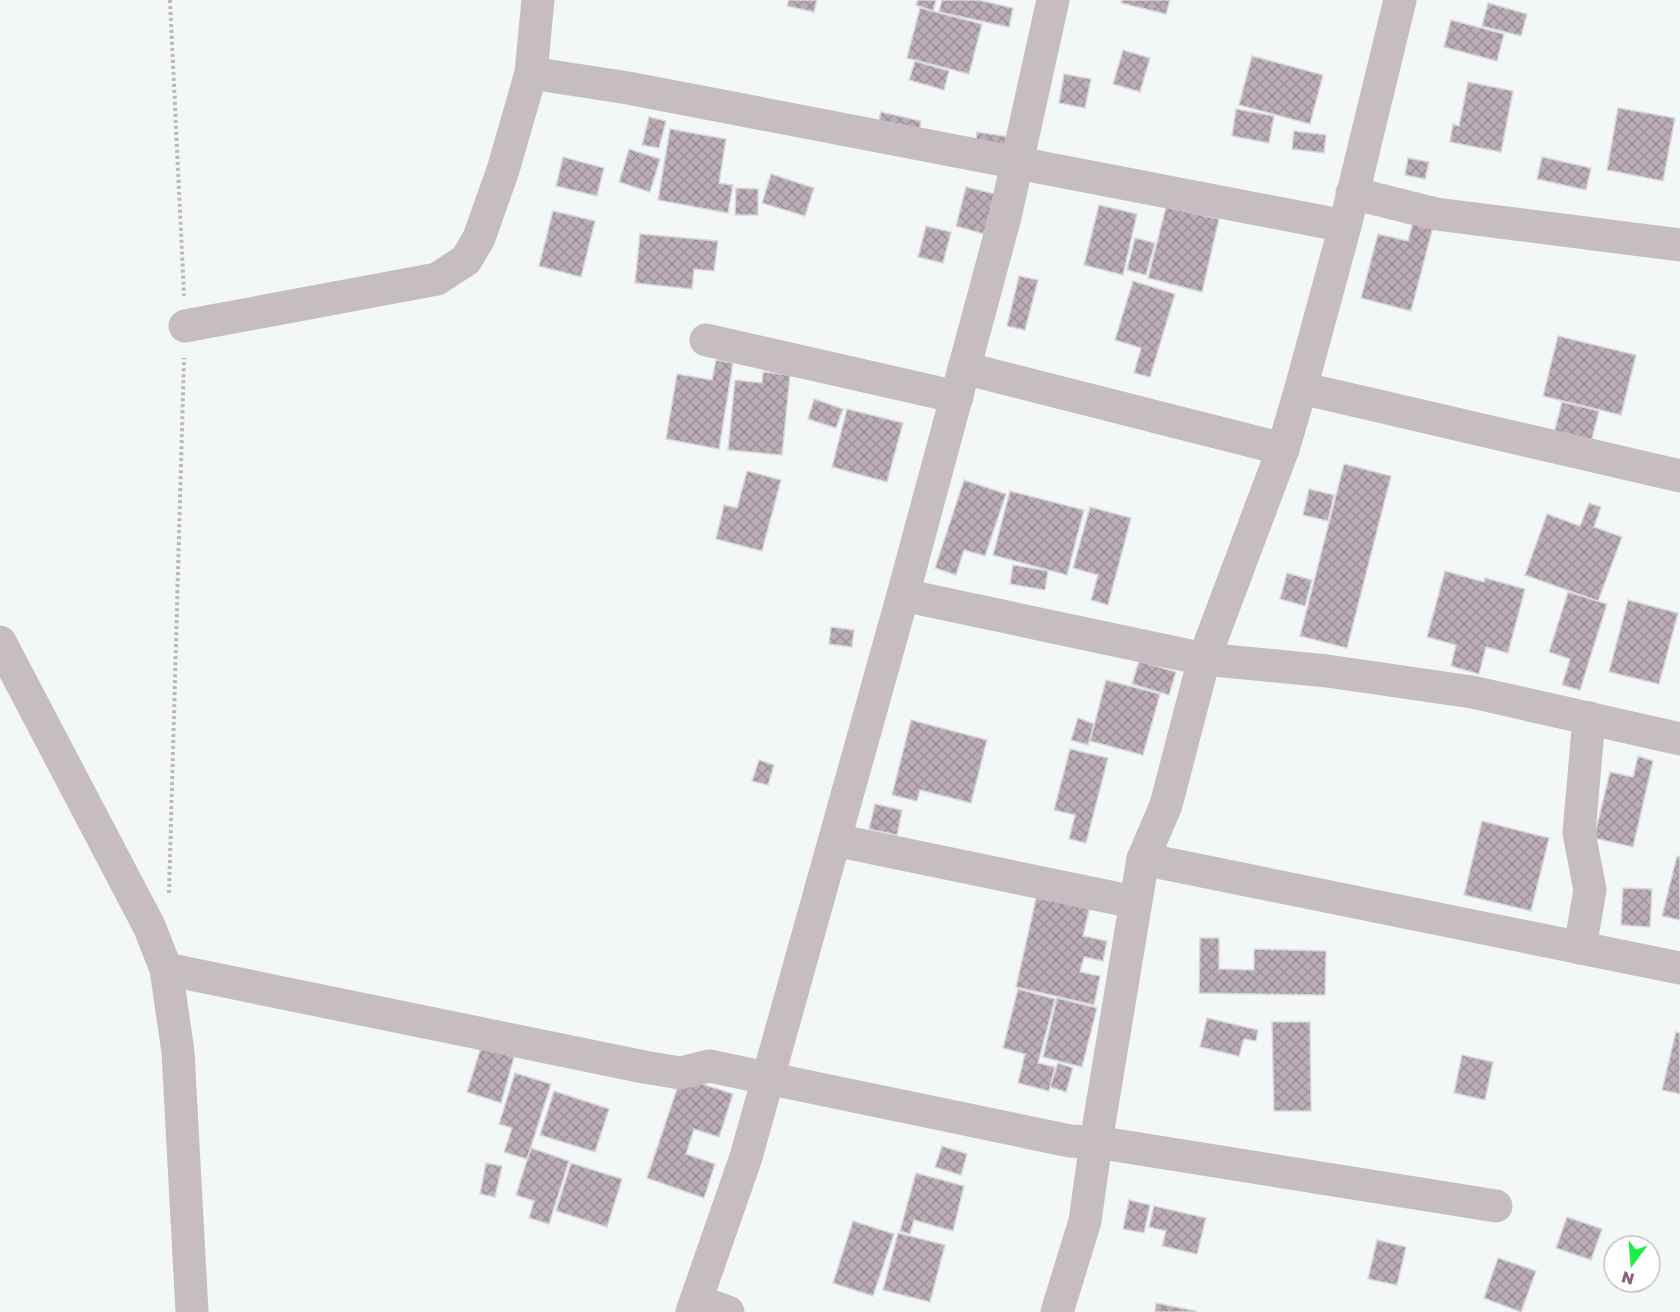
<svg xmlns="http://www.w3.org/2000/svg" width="1680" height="1312" font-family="'Golos Text',sans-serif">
<defs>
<pattern id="building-cross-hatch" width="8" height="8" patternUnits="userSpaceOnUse" patternTransform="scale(1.5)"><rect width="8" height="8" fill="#bbadb6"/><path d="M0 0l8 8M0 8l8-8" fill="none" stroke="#9e9099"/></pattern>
</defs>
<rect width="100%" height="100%" fill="#f4f7f7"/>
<!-- building -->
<g fill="url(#building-cross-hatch)" stroke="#d6d9d9" stroke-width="1.5">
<polygon points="789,0 817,0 814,12 787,6"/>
<polygon points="918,0 936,0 933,11 916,5"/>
<polygon points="942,0 978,0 1013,8 1009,27 939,12"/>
<polygon points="1122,0 1170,0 1166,14 1121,3"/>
<polygon points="1488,3 1527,14 1521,36 1482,26"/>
<polygon points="920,8 982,24 969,74 907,58"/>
<polygon points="1451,20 1504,34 1497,61 1444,47"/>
<polygon points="1123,50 1150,58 1140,92 1113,84"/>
<polygon points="1252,56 1323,75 1310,124 1239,105"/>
<polygon points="915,61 949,71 944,90 909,80"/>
<polygon points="1064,74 1091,79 1085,108 1059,103"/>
<polygon points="1468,82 1513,91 1501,152 1450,142 1453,124 1459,126"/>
<polygon points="1618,108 1675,118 1663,181 1607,170"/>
<polygon points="1236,109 1274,116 1269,143 1232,136"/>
<polygon points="881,112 921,121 914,151 874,141"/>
<polygon points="649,117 666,121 659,148 642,145"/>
<polygon points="670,129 726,139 719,183 733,185 728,213 658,200"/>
<polygon points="1294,131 1326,135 1324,153 1292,149"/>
<polygon points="977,132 1010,137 1007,161 974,156"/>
<polygon points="629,149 660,159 650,192 619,182"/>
<polygon points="563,157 604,168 597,196 556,186"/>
<polygon points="1542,157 1591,168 1586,190 1537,179"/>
<polygon points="1408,158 1429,162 1425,179 1405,175"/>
<polygon points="771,174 814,188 805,216 762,203"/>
<polygon points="966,187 995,194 984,234 956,226"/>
<polygon points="736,188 758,189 758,215 735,215"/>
<polygon points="1099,205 1137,214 1123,275 1084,265"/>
<polygon points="1166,207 1219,219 1202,292 1148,278"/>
<polygon points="553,211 595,221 581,277 539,266"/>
<polygon points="1414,218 1434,223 1411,311 1361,298 1378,234 1408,241"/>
<polygon points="926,226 951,232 943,263 918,257"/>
<polygon points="640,234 718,241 714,271 694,269 692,289 635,283"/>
<polygon points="1135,238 1155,243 1146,275 1127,270"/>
<polygon points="1019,276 1038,280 1025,330 1007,326"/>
<polygon points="1133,281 1175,294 1150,377 1134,373 1141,348 1115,340"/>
<polygon points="1558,336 1636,355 1621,415 1543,396"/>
<polygon points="716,360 733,363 719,449 666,439 677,374 712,380"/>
<polygon points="763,372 790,375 782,455 728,450 735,380 762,383"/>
<polygon points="814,399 843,409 836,428 808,419"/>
<polygon points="1562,402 1599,411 1591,443 1554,433"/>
<polygon points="847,409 903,423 887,482 832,467"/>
<polygon points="1344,464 1391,476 1347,648 1300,636"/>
<polygon points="747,471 781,480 762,551 716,539 724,505 737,508"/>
<polygon points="964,480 1006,494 985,556 964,550 956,575 935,568"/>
<polygon points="1309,489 1334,495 1328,521 1303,515"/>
<polygon points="1010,491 1084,510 1067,575 993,555"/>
<polygon points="1589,503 1601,507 1594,527 1622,537 1598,601 1525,575 1547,514 1580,526"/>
<polygon points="1090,507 1131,518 1108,605 1091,600 1098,575 1073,568"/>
<polygon points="1013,565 1048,571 1045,590 1010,584"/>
<polygon points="1445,571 1484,582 1485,578 1525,589 1508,653 1486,647 1479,674 1451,666 1456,645 1427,637"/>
<polygon points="1287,573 1312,580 1305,606 1280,599"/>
<polygon points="1568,592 1607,604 1580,690 1562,685 1570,659 1549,652"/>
<polygon points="1628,600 1678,613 1659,684 1609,672"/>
<polygon points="831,627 854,630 852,647 829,644"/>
<polygon points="1139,661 1176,672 1169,695 1132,684"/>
<polygon points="1106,680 1160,694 1143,755 1090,741"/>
<polygon points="1078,718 1094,724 1088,745 1071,740"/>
<polygon points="911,720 987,740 971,803 920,790 917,801 892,795"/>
<polygon points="1070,749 1108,758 1086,843 1069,839 1075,815 1054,810"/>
<polygon points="1638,756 1653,761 1633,847 1594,838 1610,772 1633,777"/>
<polygon points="759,760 774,765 768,785 752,781"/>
<polygon points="875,804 902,810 897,835 869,829"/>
<polygon points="1482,821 1549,838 1531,911 1464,895"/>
<polygon points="1677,856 1680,857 1680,920 1662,916"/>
<polygon points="1623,888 1652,889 1650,927 1621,925"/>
<polygon points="1038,890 1091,902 1083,936 1107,941 1103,961 1084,957 1080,972 1100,976 1094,1005 1016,987"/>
<polygon points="1200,938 1219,938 1219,969 1254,970 1254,949 1326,951 1325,995 1199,993"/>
<polygon points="1018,989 1055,999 1038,1063 1055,1067 1049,1091 1018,1083 1025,1054 1003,1048"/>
<polygon points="1057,998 1097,1008 1082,1067 1043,1057"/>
<polygon points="1207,1018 1258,1030 1256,1041 1244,1039 1239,1056 1200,1047"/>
<polygon points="1272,1022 1310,1022 1311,1111 1274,1111"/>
<polygon points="1676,1032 1680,1033 1680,1094 1662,1090"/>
<polygon points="481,1047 514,1057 501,1103 467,1092"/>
<polygon points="1462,1055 1493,1062 1485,1100 1454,1093"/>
<polygon points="1058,1063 1073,1068 1066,1092 1050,1087"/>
<polygon points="515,1073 551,1084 527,1159 504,1152 512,1128 499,1124"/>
<polygon points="681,1077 733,1094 719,1137 694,1129 686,1154 715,1164 704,1198 647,1178"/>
<polygon points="554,1091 609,1109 595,1152 540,1135"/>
<polygon points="942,1146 967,1154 961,1175 935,1167"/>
<polygon points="531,1148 569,1161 549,1224 529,1218 534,1201 516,1195"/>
<polygon points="486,1163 502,1166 495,1197 480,1194"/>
<polygon points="571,1163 622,1179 607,1227 556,1211"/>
<polygon points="916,1173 964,1186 953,1231 914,1220 910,1234 900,1231"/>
<polygon points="1129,1200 1150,1205 1144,1233 1123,1229"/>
<polygon points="1154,1206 1206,1218 1197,1254 1162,1246 1166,1231 1149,1227"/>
<polygon points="1567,1217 1602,1229 1591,1260 1556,1248"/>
<polygon points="853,1221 894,1234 873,1296 833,1283"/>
<polygon points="898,1233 945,1245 930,1302 883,1290"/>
<polygon points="1377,1240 1406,1247 1397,1285 1368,1279"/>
<polygon points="1498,1258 1536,1271 1521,1312 1484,1298"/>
<polygon points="1156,1303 1196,1311 1196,1312 1155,1312"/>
</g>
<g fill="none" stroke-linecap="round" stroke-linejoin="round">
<!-- path -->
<g stroke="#beb7bb" stroke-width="4" stroke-dasharray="3 3" stroke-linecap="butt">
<polyline points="170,0 184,296"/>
<polyline points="169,893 184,358"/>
</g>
<!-- street -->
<g stroke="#c6bdc2" stroke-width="33">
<polyline points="531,73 628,88 1345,226"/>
<polyline points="1352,193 1436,214 1680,245"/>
<polyline points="185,326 437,279 466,260 479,238 503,170 531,73 538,0"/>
<polyline points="706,340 957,397"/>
<polyline points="964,368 1283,449"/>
<polyline points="1301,388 1680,476"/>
<polyline points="903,595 1204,659 1327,671 1472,692 1680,739"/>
<polyline points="0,642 149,926 166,969 178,1052 192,1312"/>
<polyline points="835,840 1134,902"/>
<polyline points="1143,859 1680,968"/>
<polyline points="1580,948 1590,890 1579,833 1589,718"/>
<polyline points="166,969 644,1067 680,1073 709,1066 1070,1141 1096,1142 1143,859 1166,805 1204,659 1283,449 1301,388 1345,226 1400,0"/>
<polyline points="697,1301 728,1312"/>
<polyline points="692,1312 746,1157 903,595 1005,217 1053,0"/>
<polyline points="1057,1312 1085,1221 1096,1142 1496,1206"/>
</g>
</g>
<!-- north arrow -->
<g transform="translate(1632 1264) rotate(196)"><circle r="28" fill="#ffffff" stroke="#cfc1c9" stroke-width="1.5"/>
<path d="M0-4.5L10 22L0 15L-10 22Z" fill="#1cef44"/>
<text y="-9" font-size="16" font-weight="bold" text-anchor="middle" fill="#876479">N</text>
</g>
</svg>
